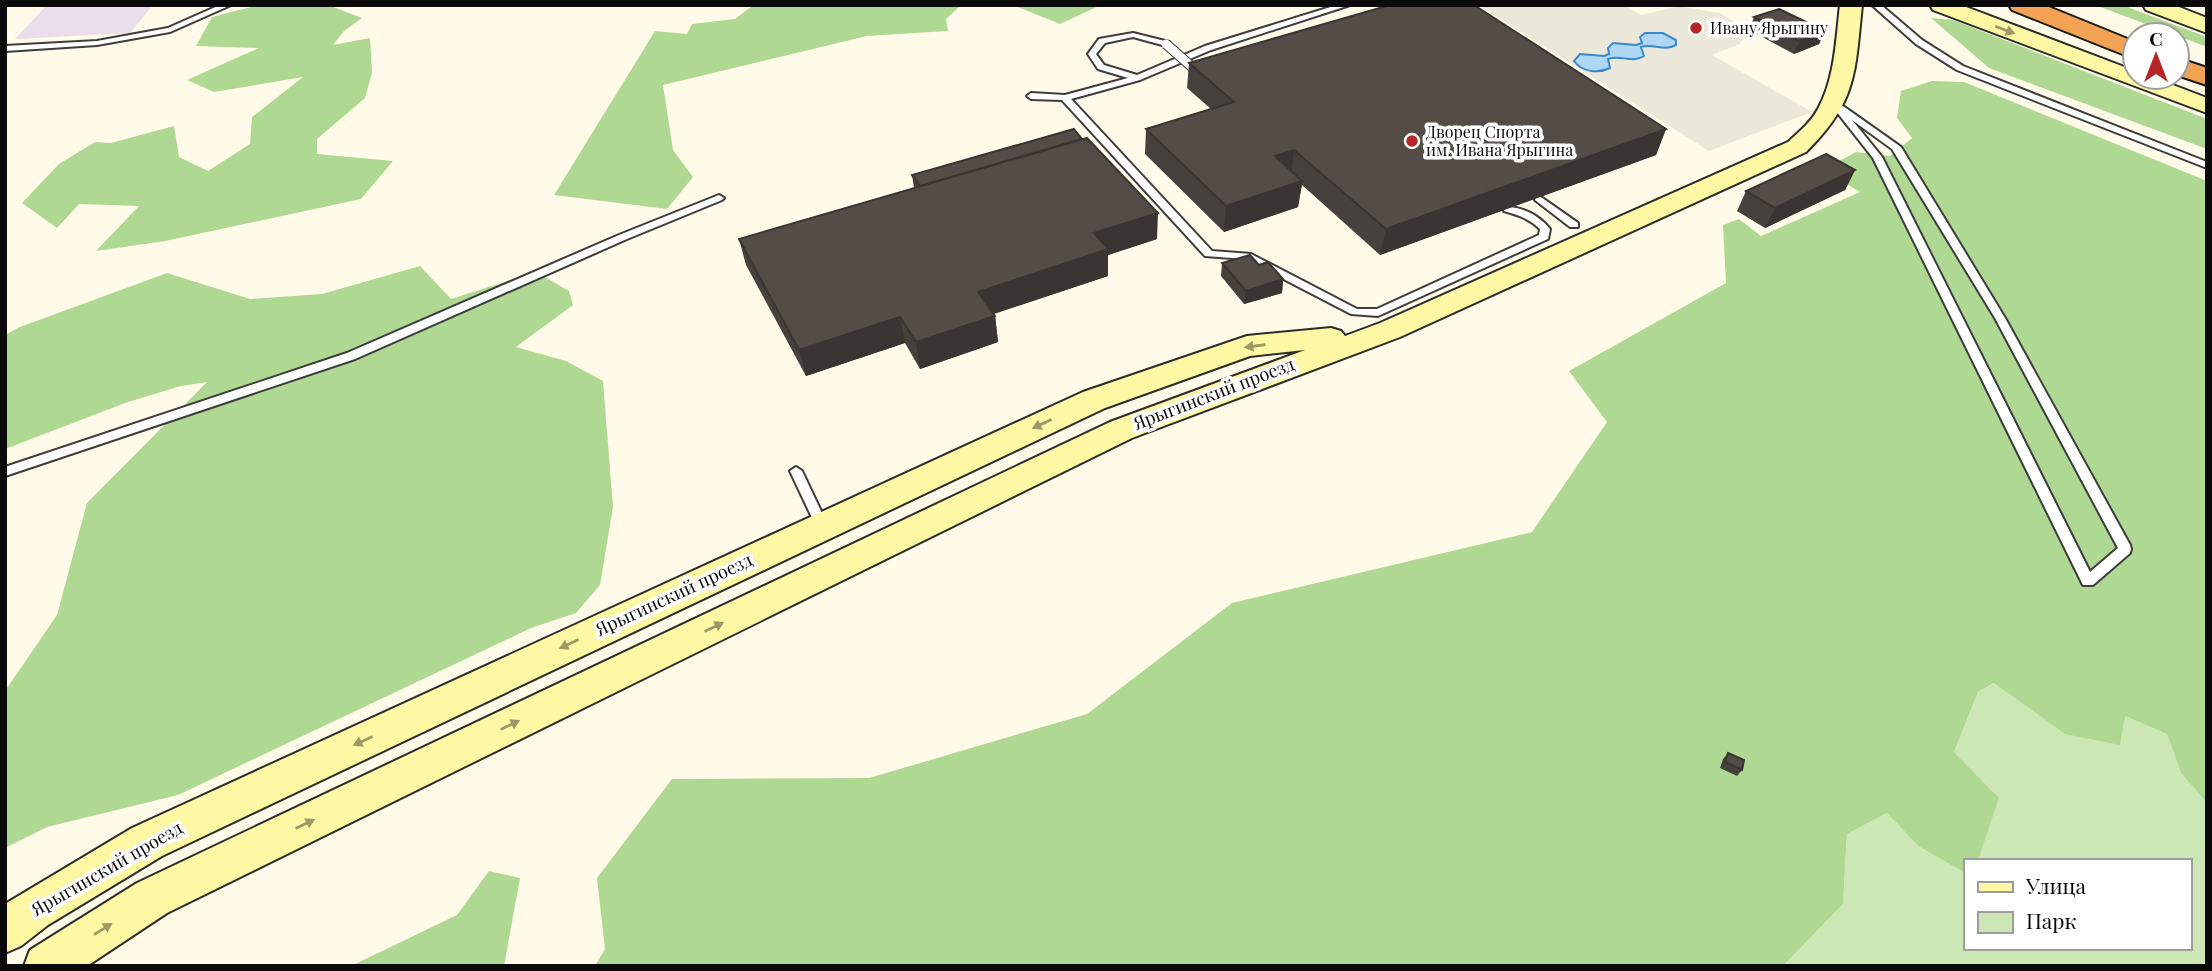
<svg xmlns="http://www.w3.org/2000/svg" width="2212" height="971" font-family="'Playfair Display',serif">
<rect width="100%" height="100%" fill="#fffbe8"/>
<!-- industrial -->
<polygon fill="#e9deea" points="47,5 153,5 130,33 15,39"/>
<!-- green -->
<polygon fill="#cce7b4" points="1995,683 2065,734 2125,716 2167,734 2181,773 2207,803 2207,966 1783,966 1843,904 1847,834 1887,813 1918,846 1965,873 1965,948 2189,948 2189,861 1978,861 1999,798 1954,752 1978,692"/>
<!-- forest -->
<g fill="#afd893">
<polygon points="259,5 328,5 362,18 344,31 333,45 370,38 372,73 365,98 317,139 317,154 393,161 361,199 165,241 96,251 139,206 79,204 57,228 22,203 59,164 95,142 111,143 174,126 179,157 208,171 250,144 252,117 303,77 214,92 187,80 259,48 196,46 212,17"/>
<polygon points="749,5 961,5 946,19 948,31 867,36 663,85 673,150 693,177 667,209 554,195 655,31 687,34 692,24 735,19 751,7"/>
<polygon points="1013,5 1101,5 1060,24"/>
<polygon points="2095,5 2122,5 2207,37 2207,47"/>
<polygon points="1931,18 1953,20 2207,119 2207,149 1989,68"/>
<polygon points="1932,81 1964,82 2207,181 2207,803 2181,773 2167,734 2125,716 2120,745 2065,734 1994,683 1978,692 1954,752 1999,798 1978,861 1965,861 1965,873 1918,846 1887,813 1847,834 1843,904 1783,966 595,966 605,949 597,878 672,779 869,778 1087,714 1232,603 1532,532 1607,422 1569,371 1726,283 1723,225 1739,219 1761,236 1860,192 1822,170 1856,152 1890,156 1912,138 1897,118 1901,91"/>
<polygon points="420,266 451,299 536,272 569,291 573,305 516,347 566,361 603,381 613,507 600,585 576,613 531,628 178,795 47,827 5,848 5,691 57,615 87,503 207,382 181,386 128,402 5,449 5,335 20,327 167,273 250,299 322,294"/>
<polygon points="489,871 520,878 504,966 351,966 457,915"/>
</g>
<!-- plaza -->
<polygon fill="#ece8d9" points="1478,5 1624,5 1641,15 1679,6 1720,13 1738,24 1743,31 1744,37 1740,44 1712,55 1812,112 1709,151"/>
<!-- water -->
<path fill="#aed7f5" stroke="#3789ca" stroke-width="2" d="M1645,33H1663L1676,40V45C1663,52 1653,43 1641,47L1644,56C1632,64 1620,54 1608,59L1610,68C1598,74 1582,72 1574,61L1580,54L1604,56L1609,54L1608,48L1613,43L1636,45L1642,43L1640,37Z"/>
<g fill="none" stroke-linecap="round" stroke-linejoin="round">
<!-- lane casing -->
<g stroke="#3d3d3d" stroke-width="4">
<g id="lane">
<polygon points="220,5 231,5 170,32 97,45 5,51 5,46 97,41 168,28"/>
<path d="M1337,5H1350L1211,50L1140,80L1071,99L1212,251L1251,254L1357,309H1377L1539,235L1540,229C1530,219 1518,215 1504,211V207C1521,206 1539,215 1550,229L1548,239L1378,316L1351,314L1245,259L1205,256L1062,100L1031,99L1027,96L1031,93L1065,95L1128,78L1098,69L1088,54L1099,39L1133,33L1169,42L1170,44L1166,46L1133,37L1105,43L1096,54L1104,65L1137,75L1205,46Z"/>
<polygon points="1872,5 1881,5 1922,40 1963,66 2207,162 2207,168 1957,70 1916,44"/>
<path d="M1833,99L1901,147L2005,318L2130,545L2131,549L2130,553L2093,585H2083L1873,158L1829,102ZM1852,120L1892,149L1995,318L2118,548L2090,572L1882,157Z"/>
<polygon points="719,195 724,198 722,200 627,239 355,359 5,476 5,467 347,353 619,235"/>
<polygon points="1538,195 1578,223 1578,227 1570,227 1535,200 1535,196"/>
<polygon points="796,467 802,471 828,526 826,529 818,529 816,526 790,471"/>
</g>
</g>
<!-- secondary casing -->
<g stroke="#2c2c2c" stroke-width="4">
<g id="secondary">
<path d="M1840,5H1862C1855,73 1857,102 1806,152L1400,337L1132,438L167,913L87,966H24L30,950L137,883L1110,422L1305,350L1250,356L1105,408L162,856L48,925L21,946L5,953V904L132,828L1083,392L1247,336L1331,328L1341,331L1345,336L1380,323L1788,142C1799,132 1811,122 1818,109C1835,78 1836,39 1840,5Z"/>
<polygon points="1930,5 1961,5 2135,71 2135,77 2152,77 2207,98 2207,113 1933,10"/>
<polygon points="2143,5 2174,5 2207,18 2207,33 2146,10"/>
</g>
</g>
<!-- highway casing -->
<g stroke="#1b1b1b" stroke-width="4">
<g id="highway">
<polygon points="2009,5 2044,5 2135,42 2135,59 2012,10"/>
<polygon points="2177,58 2207,68 2207,85 2177,75"/>
</g>
</g>
<!-- lane -->
<use href="#lane" fill="#fff" fill-rule="evenodd"/>
<!-- secondary -->
<use href="#secondary" fill="#fef8a4" fill-rule="evenodd"/>
<!-- highway -->
<use href="#highway" fill="#f2a253" fill-rule="evenodd"/>
<!-- lane-bridge casing -->
<g stroke="#3d3d3d" stroke-width="11" stroke-linecap="butt">
<polyline id="lane-bridge" points="1166,44 1200,74"/>
</g>
<!-- lane-bridge -->
<use href="#lane-bridge" stroke="#fff" stroke-width="9"/>
</g>
<!-- wall -->
<g fill="#47413d">
<polygon points="1754,17 1825,31 1819,44 1794,54 1749,30"/>
<polygon points="1189,63 1666,129 1656,155 1380,255 1302,185 1298,207 1224,232 1145,154 1146,129 1211,109 1187,88"/>
<polygon points="1855,170 1845,190 1765,228 1737,211 1746,191"/>
<polygon points="912,175 1157,239 1108,255 1108,276 994,314 995,316 998,342 920,369 905,343 806,376 746,265 739,239 914,188"/>
<polygon points="1222,263 1259,265 1283,279 1282,293 1244,304 1221,276"/>
<polygon points="1728,753 1742,770 1737,776 1720,768 1723,759"/>
</g>
<!-- shaded-wall -->
<g fill="#3a3532">
<polygon points="1825,31 1819,44 1794,54 1799,41"/>
<polygon points="1666,129 1656,155 1380,255 1386,229"/>
<polygon points="1294,150 1291,175 1275,156"/>
<polygon points="1855,170 1845,190 1765,228 1775,208"/>
<polygon points="1302,181 1298,207 1224,232 1226,206"/>
<polygon points="1158,213 1157,239 1108,255 1108,276 980,318 978,292 1094,233"/>
<polygon points="1283,279 1282,293 1244,304 1246,291"/>
<polygon points="995,316 998,342 920,369 916,342"/>
<polygon points="900,317 905,343 806,376 799,350"/>
</g>
<!-- building -->
<g fill="#534c47" stroke="#3a3532" stroke-width="2">
<polygon points="1390,5 1474,5 1666,129 1386,229 1294,150 1275,156 1302,181 1226,206 1146,129 1234,102 1189,63"/>
<polygon points="1779,9 1825,31 1799,41 1754,17"/>
<polygon points="1074,129 1082,139 920,186 912,175"/>
<polygon points="1087,138 1158,213 1094,233 1108,249 978,292 995,316 916,342 900,317 799,350 739,239"/>
<polygon points="1826,154 1855,170 1775,208 1746,191"/>
<polygon points="1250,255 1259,265 1268,262 1283,279 1246,291 1222,263"/>
<polygon points="1728,753 1744,760 1742,770 1725,762"/>
</g>
<!-- one-way arrows -->
<defs><path id="oneway-solid" d="M-6-.8H1V-3.2L6.5 0L1 3.2V.8H-6Z" transform="scale(1.75)"/></defs>
<g fill="#9c9966">
<use href="#oneway-solid" transform="translate(2005 30) rotate(21)"/>
<use href="#oneway-solid" transform="translate(1255 346) rotate(172)"/>
<use href="#oneway-solid" transform="translate(1042 424) rotate(155)"/>
<use href="#oneway-solid" transform="translate(714 627) rotate(-26)"/>
<use href="#oneway-solid" transform="translate(569 644) rotate(155)"/>
<use href="#oneway-solid" transform="translate(510 725) rotate(-26)"/>
<use href="#oneway-solid" transform="translate(363 741) rotate(155)"/>
<use href="#oneway-solid" transform="translate(305 824) rotate(-26)"/>
<use href="#oneway-solid" transform="translate(103 929) rotate(-32)"/>
</g>
<!-- markers -->
<g fill="#b72627" stroke="#fff" stroke-width="2.5">
<circle cx="1696" cy="28" r="7"/>
<circle cx="1412" cy="141" r="7"/>
</g>
<g text-anchor="middle" stroke-width="7" stroke-linejoin="round" paint-order="stroke">
<!-- far-poi labels -->
<g font-size="16" fill="#0a0a0a" stroke="#fff" text-anchor="start">
<text x="1710" y="34">Ивану Ярыгину</text>
<text x="1426" y="138">Дворец Спорта<tspan x="1426" dy="18">им. Ивана Ярыгина</tspan></text>
</g>
<!-- street labels -->
<g font-size="18" fill="#0a0a0a" stroke="#fff">
<text transform="translate(1214 394) rotate(-21)" y="6">Ярыгинский проезд</text>
<text transform="translate(674 595) rotate(-25)" y="6">Ярыгинский проезд</text>
<text transform="translate(107 869) rotate(-30)" y="6">Ярыгинский проезд</text>
</g>
</g>
<!-- border -->
<rect width="2212" height="971" fill="none" stroke="#0a0a0a" stroke-width="14"/>
<!-- legend -->
<rect x="1964" y="859" width="228" height="91" fill="#ffffff" stroke="#9d9d9d" stroke-width="2"/>
<rect x="1978" y="882" width="35" height="10" fill="#fef8a4" stroke="#9d9d9d" stroke-width="2"/>
<text x="2026" y="894" font-size="21" fill="#0a0a0a">Улица</text>
<rect x="1978" y="912" width="35" height="21" fill="#cce7b4" stroke="#9d9d9d" stroke-width="2"/>
<text x="2026" y="929" font-size="21" fill="#0a0a0a">Парк</text>
<!-- north arrow -->
<g transform="translate(2156 56)"><circle r="33" fill="#ffffff" stroke="#9d9d9d" stroke-width="2"/>
<path d="M0-5L12 26L0 18L-12 26Z" fill="#b72627"/>
<text y="-10" font-size="19" font-weight="bold" text-anchor="middle" fill="#0a0a0a">С</text>
</g>
</svg>
